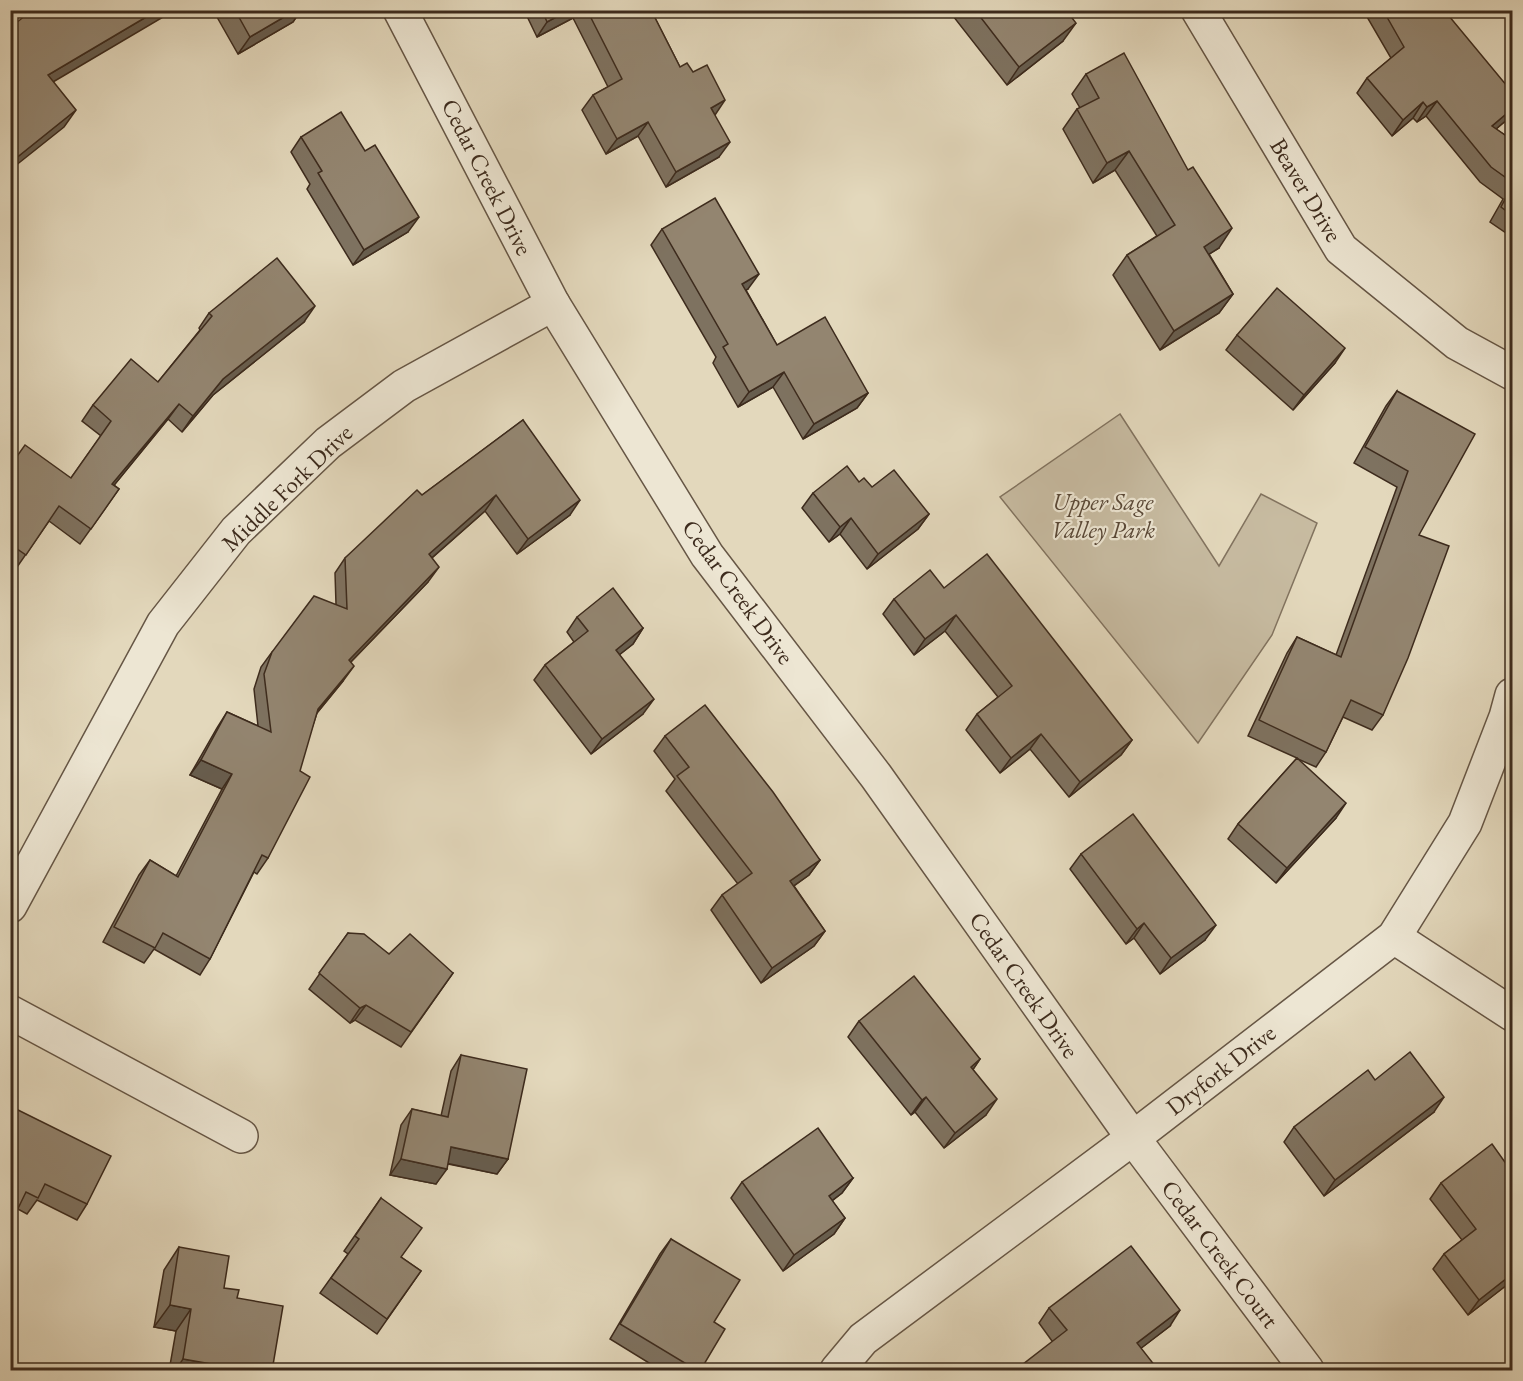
<svg xmlns="http://www.w3.org/2000/svg" width="1523" height="1381" font-family="'EB Garamond',serif">
<rect width="100%" height="100%" fill="#e3d8bc"/>
<filter id="stains"><feTurbulence type="fractalNoise" baseFrequency=".00333" numOctaves="4"/><feColorMatrix values="0 0 0 0 .2 0 0 0 0 .09 0 0 0 0 .02 0 0 0 .5 -.17"/></filter>
<radialGradient id="worn" r=".72"><stop offset=".6" stop-color="#630" stop-opacity="0"/><stop offset="1" stop-color="#630" stop-opacity=".3"/></radialGradient>
<!-- green -->
<polygon fill="#c7bba1" stroke="#82735f" stroke-width="1.5" points="1120,414 1219,566 1261,494 1317,523 1272,635 1198,743 1000,497"/>
<g fill="none" stroke-linecap="round" stroke-linejoin="round">
<!-- minor casing -->
<g stroke="#665645" stroke-width="36">
<g id="minor">
<polyline points="400,10 553,304 707,555 876,776 1133,1138 1307,1370"/>
<polyline points="1198,10 1341,249 1457,343 1512,373"/>
<polyline points="10,906 163,624 236,531 328,443 404,386 553,304"/>
<polyline points="1394,937 1512,1014"/>
<polyline points="10,1012 241,1136"/>
<polyline points="837,1370 863,1339 1133,1138 1394,937 1465,823 1506,717 1512,695"/>
</g>
</g>
<!-- minor -->
<use href="#minor" stroke="#ede6d3" stroke-width="33"/>
</g>
<!-- wall -->
<g fill="#7e7260" stroke="#3d2b1d" stroke-width="1.5">
<polygon points="213,10 301,10 293,22 238,54"/>
<polygon points="524,10 651,10 680,67 715,115 719,157 666,187 638,136 606,154 582,110 593,95 608,87 573,18 537,37"/>
<polygon points="956,10 1066,10 1063,41 1007,85 953,16"/>
<polygon points="1363,10 1444,10 1510,117 1496,129 1512,140 1512,237 1490,222 1503,199 1480,182 1426,116 1417,122 1413,118 1392,136 1357,93 1367,78 1391,58"/>
<polygon points="1086,74 1219,248 1209,254 1233,294 1219,313 1160,350 1113,275 1127,255 1157,236 1115,170 1093,183 1063,129 1077,109 1080,108 1072,94"/>
<polygon points="301,137 408,232 353,265 307,189 310,184 291,152"/>
<polygon points="662,229 748,289 746,290 777,345 868,393 857,408 803,439 773,387 738,407 713,363 716,357 651,245"/>
<polygon points="209,313 304,322 213,395 182,432 168,419 114,485 119,489 80,544 49,521 15,570 10,567 10,465 71,478 101,436 82,421 93,405 158,382 200,330 199,328"/>
<polygon points="1237,335 1335,363 1293,410 1226,350"/>
<polygon points="1397,391 1419,535 1383,715 1372,730 1343,717 1326,752 1316,767 1298,759 1336,818 1276,883 1228,839 1238,824 1297,758 1248,736 1287,653 1297,637 1336,655 1397,487 1354,463 1386,406"/>
<polygon points="523,420 570,515 517,554 485,511 432,558 428,582 351,662 343,681 317,713 268,858 257,874 254,872 210,959 200,975 154,949 144,963 103,942 139,875 150,860 176,876 222,789 190,775 217,728 227,712 258,726 254,689 261,667 272,652 336,604 335,573 345,558 422,495"/>
<polygon points="859,482 929,514 918,529 867,569 840,534 829,542 802,508 813,493"/>
<polygon points="944,588 1132,740 1121,755 1069,797 1030,749 1000,773 966,730 977,714 998,697 945,631 914,655 883,614 894,599"/>
<polygon points="577,617 643,628 633,644 619,655 643,714 591,754 534,680 545,665 574,642 567,632"/>
<polygon points="665,736 820,860 809,875 794,886 825,931 814,946 761,983 711,910 722,895 738,884 666,791 675,779 654,751"/>
<polygon points="1081,854 1205,940 1160,974 1134,938 1126,944 1070,869"/>
<polygon points="348,933 389,954 453,973 401,1047 355,1020 350,1023 309,989"/>
<polygon points="859,1021 980,1059 973,1069 986,1115 944,1148 915,1112 911,1115 848,1037"/>
<polygon points="461,1055 508,1159 497,1174 448,1164 436,1184 390,1175 401,1125 412,1109 441,1116 451,1071"/>
<polygon points="1375,1080 1434,1112 1324,1196 1284,1142 1294,1127"/>
<polygon points="16,1109 87,1204 77,1220 37,1200 27,1214 18,1209 10,1225 10,1117"/>
<polygon points="1512,1172 1512,1281 1468,1315 1433,1269 1444,1254 1462,1240 1430,1199 1441,1183"/>
<polygon points="853,1178 842,1193 832,1201 845,1218 834,1234 783,1271 731,1198 742,1182"/>
<polygon points="381,1198 401,1257 421,1271 377,1334 320,1293 348,1254 344,1251"/>
<polygon points="671,1239 714,1322 700,1371 662,1371 610,1339 660,1254"/>
<polygon points="179,1247 224,1288 237,1298 272,1371 169,1371 176,1331 154,1327 164,1270"/>
<polygon points="1049,1308 1170,1326 1141,1348 1052,1341 1039,1323"/>
</g>
<!-- shaded-wall -->
<g fill="#675d4e" stroke="#3d2b1d" stroke-width="1.5">
<polygon points="158,10 175,10 36,92 48,75"/>
<polygon points="296,10 301,10 293,22 238,54 250,37"/>
<polygon points="569,10 578,10 573,18 537,37 547,22"/>
<polygon points="1076,23 1063,41 1007,85 1019,67"/>
<polygon points="725,100 715,115 711,108"/>
<polygon points="1437,101 1426,116 1417,122 1427,107"/>
<polygon points="1423,102 1413,118 1392,136 1403,120"/>
<polygon points="1512,109 1512,114 1510,117 1481,142 1492,126"/>
<polygon points="76,110 64,127 10,170 10,163"/>
<polygon points="648,122 638,136 606,154 617,139"/>
<polygon points="730,142 719,157 666,187 676,172"/>
<polygon points="1129,151 1115,170 1093,183 1107,163"/>
<polygon points="419,217 408,232 353,265 364,250"/>
<polygon points="1232,228 1219,248 1190,266 1204,247"/>
<polygon points="759,274 748,289 731,299 742,284"/>
<polygon points="1233,294 1219,313 1160,350 1174,331"/>
<polygon points="315,306 304,322 213,395 182,432 193,416 223,379"/>
<polygon points="1345,348 1335,363 1293,410 1304,395"/>
<polygon points="784,372 773,387 738,407 749,392"/>
<polygon points="868,393 857,408 803,439 814,424"/>
<polygon points="179,404 168,419 102,500 112,484"/>
<polygon points="496,495 485,511 419,569 429,554"/>
<polygon points="580,500 570,515 517,554 528,539"/>
<polygon points="929,514 918,529 867,569 878,554"/>
<polygon points="851,518 840,534 829,542 840,527"/>
<polygon points="439,567 428,582 338,675 349,660"/>
<polygon points="956,615 945,631 914,655 925,639"/>
<polygon points="643,628 633,644 605,666 616,650"/>
<polygon points="354,666 343,681 307,725 318,709"/>
<polygon points="654,699 643,714 591,754 602,739"/>
<polygon points="1041,734 1030,749 1000,773 1011,758"/>
<polygon points="1132,740 1121,755 1069,797 1080,782"/>
<polygon points="201,760 232,774 222,789 190,775"/>
<polygon points="1346,803 1336,818 1276,883 1287,868"/>
<polygon points="820,860 809,875 779,896 790,881"/>
<polygon points="1144,923 1134,938 1126,944 1137,929"/>
<polygon points="1216,925 1205,940 1160,974 1171,958"/>
<polygon points="825,931 814,946 761,983 772,968"/>
<polygon points="366,1005 355,1020 350,1023 360,1008"/>
<polygon points="980,1059 970,1074 971,1067"/>
<polygon points="926,1097 915,1112 911,1115 922,1100"/>
<polygon points="1444,1097 1434,1112 1324,1196 1335,1180"/>
<polygon points="997,1099 986,1115 944,1148 955,1133"/>
<polygon points="451,1147 508,1159 497,1174 441,1162"/>
<polygon points="401,1159 447,1169 436,1184 390,1175"/>
<polygon points="853,1178 842,1193 818,1211 829,1196"/>
<polygon points="845,1218 834,1234 783,1271 794,1255"/>
<polygon points="1512,1274 1512,1281 1468,1315 1479,1300"/>
<polygon points="170,1305 191,1309 176,1331 154,1327"/>
<polygon points="1180,1310 1170,1326 1127,1359 1137,1343"/>
<polygon points="183,1359 251,1371 175,1371"/>
</g>
<!-- building -->
<g fill="#938570" stroke="#3d2b1d" stroke-width="1.5">
<polygon points="32,10 158,10 48,75 76,110 10,163 10,28"/>
<polygon points="235,10 296,10 250,37"/>
<polygon points="542,10 569,10 547,22"/>
<polygon points="587,10 651,10 680,67 687,63 693,72 707,65 725,100 711,108 730,142 676,172 648,122 617,139 593,95 622,79"/>
<polygon points="975,10 1066,10 1076,23 1019,67"/>
<polygon points="1383,10 1444,10 1512,92 1512,109 1492,126 1512,140 1512,182 1491,167 1437,101 1427,107 1423,102 1403,120 1367,78 1404,47"/>
<polygon points="1124,53 1188,170 1193,167 1232,228 1204,247 1233,294 1174,331 1127,255 1175,225 1129,151 1107,163 1077,109 1099,98 1086,74"/>
<polygon points="341,112 365,151 375,145 419,217 364,250 318,173 322,171 301,137"/>
<polygon points="1512,186 1512,215 1501,207"/>
<polygon points="715,198 759,274 742,284 777,345 825,317 868,393 814,424 784,372 749,392 723,347 728,344 662,229"/>
<polygon points="277,258 315,306 223,379 193,416 179,404 112,484 119,489 91,529 59,506 26,555 10,544 10,466 25,445 71,478 111,421 93,405 131,359 158,382 212,316 209,313"/>
<polygon points="1277,288 1345,348 1304,395 1237,335"/>
<polygon points="1397,391 1475,434 1419,535 1449,546 1408,658 1383,715 1351,700 1326,752 1259,720 1297,637 1341,657 1408,471 1365,447"/>
<polygon points="523,420 580,500 528,539 496,495 429,554 439,567 349,660 354,666 318,709 300,771 310,777 268,858 262,855 210,959 163,933 155,948 114,927 150,860 178,877 232,774 201,760 227,712 271,732 264,674 272,652 314,596 347,609 345,558 417,490 422,495"/>
<polygon points="847,466 859,482 864,478 872,487 894,470 929,514 878,554 851,518 840,527 813,493"/>
<polygon points="987,554 1132,740 1080,782 1041,734 1011,758 977,714 1012,686 956,615 925,639 894,599 930,570 944,588"/>
<polygon points="613,588 643,628 616,650 654,699 602,739 545,665 588,631 577,617"/>
<polygon points="705,705 773,792 820,860 790,881 825,931 772,968 722,895 752,873 677,776 689,767 665,736"/>
<polygon points="1297,758 1346,803 1287,868 1238,824"/>
<polygon points="1133,814 1216,925 1171,958 1144,923 1137,929 1081,854"/>
<polygon points="348,933 364,934 389,954 410,934 453,973 411,1032 366,1005 360,1008 319,973"/>
<polygon points="914,976 980,1059 971,1067 997,1099 955,1133 926,1097 922,1100 859,1021"/>
<polygon points="1410,1052 1444,1097 1335,1180 1294,1127 1368,1070 1375,1080"/>
<polygon points="461,1055 527,1069 508,1159 451,1147 447,1169 401,1159 412,1109 448,1117"/>
<polygon points="16,1109 111,1156 87,1204 45,1184 38,1198 26,1192 10,1225 10,1121"/>
<polygon points="818,1128 853,1178 829,1196 845,1218 794,1255 742,1182"/>
<polygon points="1492,1144 1512,1172 1512,1274 1479,1300 1444,1254 1476,1229 1441,1183"/>
<polygon points="381,1198 422,1228 401,1257 421,1271 387,1319 331,1278 359,1239 355,1236"/>
<polygon points="671,1239 740,1280 714,1322 725,1329 700,1371 698,1371 620,1324"/>
<polygon points="1131,1246 1180,1310 1137,1343 1159,1371 1014,1371 1067,1330 1049,1308"/>
<polygon points="179,1247 229,1256 224,1288 239,1290 237,1298 283,1306 272,1371 251,1371 183,1359 191,1309 170,1305"/>
</g>
<g text-anchor="middle" stroke-width="4.5" stroke-linejoin="round" paint-order="stroke">
<!-- street labels -->
<g font-size="24" fill="#3d2b1d" stroke="#ede6d3">
<text transform="translate(487 177) rotate(63)" y="8">Cedar Creek Drive</text>
<text transform="translate(1306 190) rotate(59)" y="8">Beaver Drive</text>
<text transform="translate(287 488) rotate(-44)" y="8">Middle Fork Drive</text>
<text transform="translate(738 592) rotate(54)" y="8">Cedar Creek Drive</text>
<text transform="translate(1024 985) rotate(55)" y="8">Cedar Creek Drive</text>
<text transform="translate(1221 1070) rotate(-38)" y="8">Dryfork Drive</text>
<text transform="translate(1220 1254) rotate(53)" y="8">Cedar Creek Court</text>
</g>
<!-- park labels -->
<g font-size="24" font-style="italic" fill="#594837" stroke="#ede6d3">
<text x="1103" y="510">Upper Sage<tspan x="1103" dy="28">Valley Park</tspan></text>
</g>
</g>
<!-- margin -->
<rect width="1523" height="1381" fill="none" stroke="#e3d8bc" stroke-width="36"/>
<rect x="12" y="12" width="1499" height="1357" fill="none" stroke="#3d2b1d" stroke-width="3"/>
<rect x="18" y="18" width="1487" height="1345" fill="none" stroke="#3d2b1d" stroke-width="1.5"/>
<rect width="100%" height="100%" filter="url(#stains)"/>
<rect width="100%" height="100%" fill="url(#worn)"/>
</svg>
